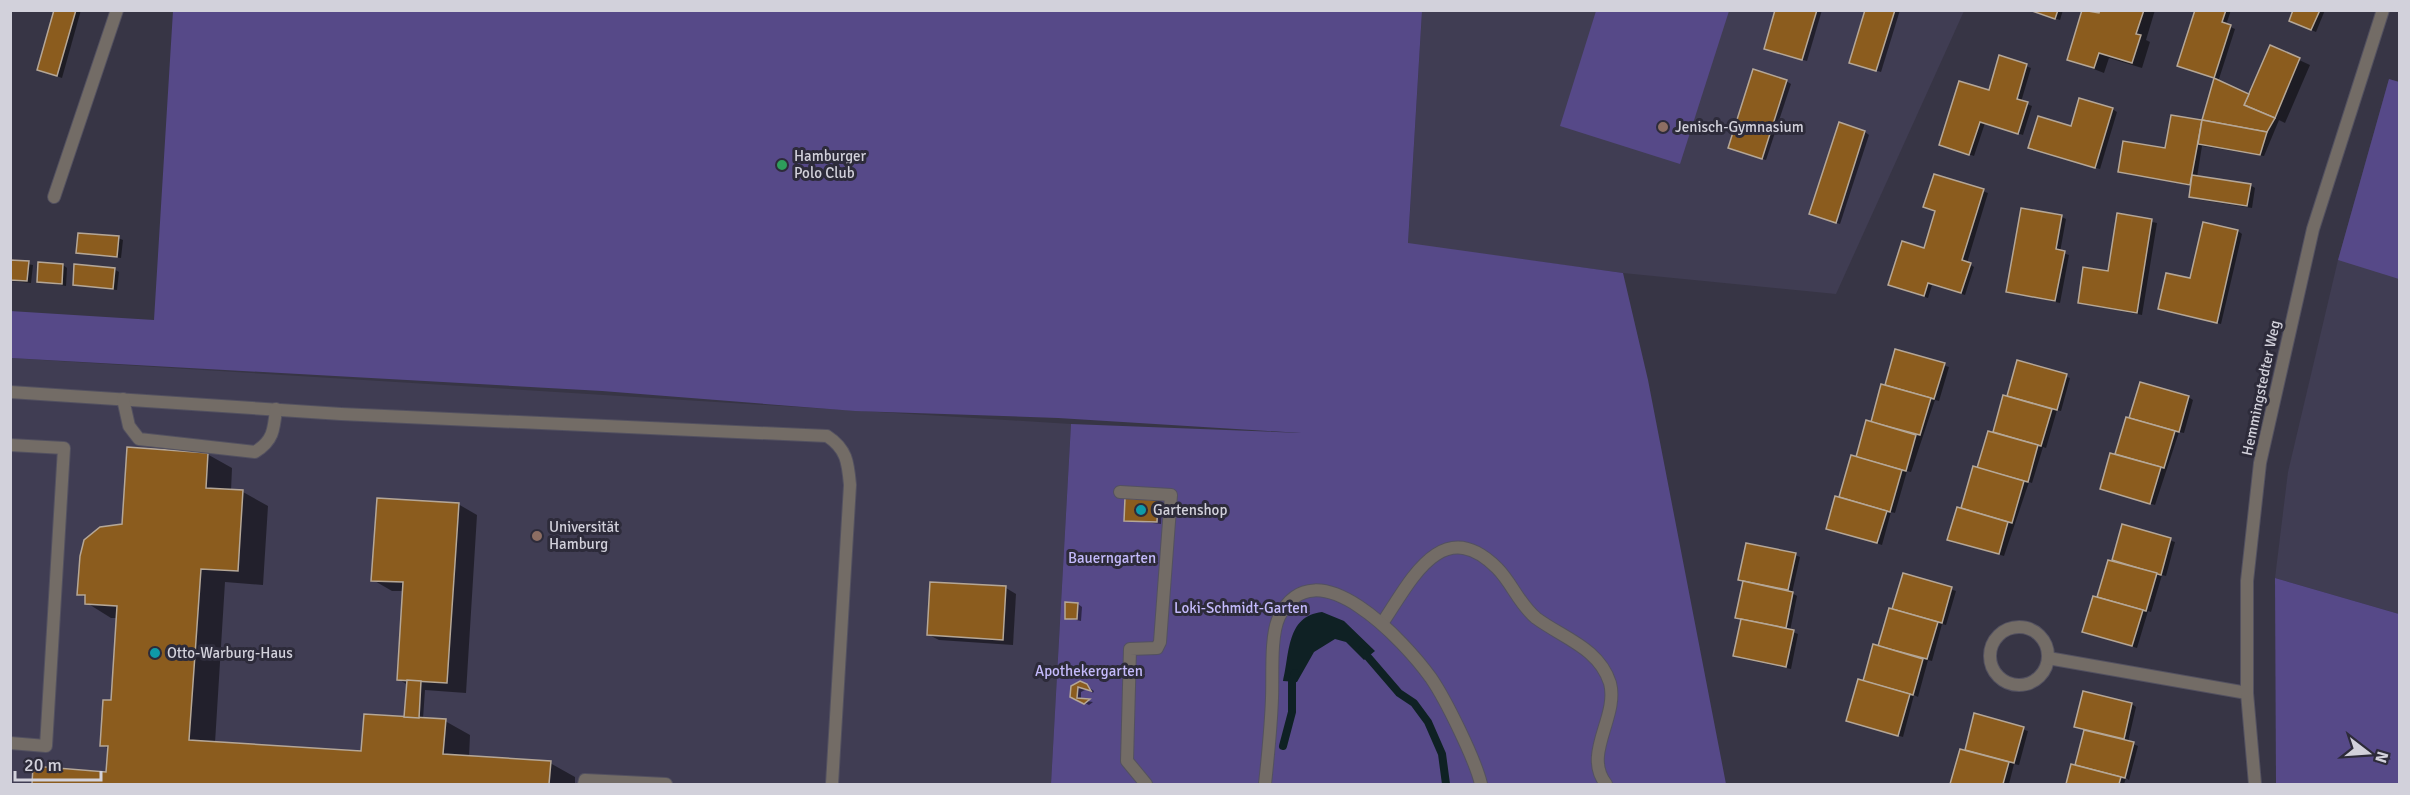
<svg xmlns="http://www.w3.org/2000/svg" width="2410" height="795" font-family="Signika,sans-serif">
<rect width="100%" height="100%" fill="#373545"/>
<!-- built -->
<g fill="#403d53">
<polygon points="1422,11 1964,11 1836,294 1623,273 1408,244"/>
<polygon points="2389,79 2400,82 2399,614 2275,578 2288,472 2338,260"/>
<polygon points="10,358 1071,424 1051,784 11,784"/>
</g>
<!-- green -->
<g fill="#564988">
<polygon points="173,11 1422,11 1408,243 1623,273 1648,380 1726,784 1051,784 1071,424 1301,433 1058,418 855,411 602,391 11,358 10,311 154,320"/>
<polygon points="1596,11 1729,11 1680,164 1560,126"/>
<polygon points="2389,79 2399,82 2399,279 2338,260"/>
<polygon points="2275,578 2399,614 2399,784 2276,784"/>
</g>
<!-- water -->
<path fill="#0f2124" d="M1322,612L1344,621L1375,651L1364,660L1346,642L1335,639L1314,652L1297,682L1283,681C1290,654 1286,616 1322,612Z"/>
<!-- shadow -->
<g fill="#0007">
<polygon points="56,10 81,10 62,78 38,70"/>
<polygon points="1777,10 1822,10 1807,61 1770,51"/>
<polygon points="1867,10 1900,10 1881,72 1855,64"/>
<polygon points="2029,10 2063,10 2060,20"/>
<polygon points="2101,10 2155,10 2146,40 2150,42 2142,68 2109,58 2104,73 2068,59"/>
<polygon points="2197,10 2231,10 2226,25 2235,29 2218,82 2250,96 2271,47 2310,65 2285,123 2279,120 2264,156 2202,146 2197,177 2250,185 2255,188 2252,208 2195,199 2191,196 2192,186 2119,171 2166,150 2173,116 2203,122 2215,78 2183,68"/>
<polygon points="2295,10 2325,10 2316,32 2295,23"/>
<polygon points="2000,57 2031,68 2021,102 2032,106 2023,135 1985,123 1974,156 1941,145 1990,92"/>
<polygon points="1786,81 1791,84 1766,160 1734,150"/>
<polygon points="2112,109 2117,112 2100,169 2034,150"/>
<polygon points="1865,132 1869,135 1840,224 1816,216"/>
<polygon points="1935,175 1988,193 1967,263 1974,267 1965,295 1932,285 1928,298 1894,287 1925,249 1937,212 1925,207"/>
<polygon points="2118,215 2157,223 2142,315 2079,303 2109,272"/>
<polygon points="2062,217 2066,219 2060,252 2069,255 2060,303 2007,291"/>
<polygon points="2238,231 2242,234 2221,324 2160,308 2192,280"/>
<polygon points="118,238 123,240 121,258 78,252"/>
<polygon points="10,261 33,265 31,283 10,281"/>
<polygon points="63,265 67,268 66,286 38,281"/>
<polygon points="114,269 119,272 117,290 74,284"/>
<polygon points="1896,351 1949,367 1939,401 1935,400 1911,472 1907,471 1895,513 1891,512 1882,545 1827,528 1840,499 1852,457 1857,458 1886,387"/>
<polygon points="2018,362 2070,378 2061,411 2057,410 2046,448 2043,447 2032,483 2029,482 2004,556 1954,542 1974,468 1978,469 1994,434 2004,397 2008,398"/>
<polygon points="2188,397 2193,400 2184,433 2179,432 2155,505 2102,489 2116,456 2127,418 2130,420"/>
<polygon points="207,454 232,468 231,491 243,492 268,506 263,585 225,582 215,743 363,753 406,718 408,685 398,679 404,591 392,591 373,580 458,504 477,515 466,693 425,690 423,719 445,721 470,735 469,758 550,763 575,777 575,784 34,784 35,768 107,773 109,749 102,745 112,702 118,618 111,618 87,603 87,598 79,594 123,525"/>
<polygon points="1157,501 1162,504 1161,524 1126,520"/>
<polygon points="2123,526 2175,542 2166,576 2162,575 2151,612 2148,611 2137,648 2089,634 2109,561 2113,562"/>
<polygon points="1795,555 1800,557 1792,593 1797,596 1790,631 1798,634 1791,669 1739,658 1735,655 1742,620 1736,617 1744,582 1740,579"/>
<polygon points="1904,575 1956,591 1946,625 1942,624 1932,661 1928,660 1918,697 1914,695 1903,737 1848,721 1879,647"/>
<polygon points="932,583 1006,588 1016,594 1013,645 939,640 929,635"/>
<polygon points="1078,604 1082,607 1081,621 1066,618"/>
<polygon points="1084,684 1094,691 1093,693 1087,689 1081,692 1081,700 1093,702 1089,705 1076,699 1073,688"/>
<polygon points="2132,704 2136,707 2128,742 2138,746 2129,780 2126,778 2124,784 2068,784 2086,731 2076,727"/>
<polygon points="1975,715 2028,731 2019,765 2014,764 2009,784 1952,784 1961,751 1966,752"/>
</g>
<g fill="none" stroke-linecap="round" stroke-linejoin="round">
<!-- stream -->
<g stroke="#0f2124" stroke-width="8">
<polyline points="1362,650 1399,693 1414,703 1428,722 1442,754 1446,784"/>
<polyline points="1283,746 1292,712 1292,682 1295,673"/>
</g>
</g>
<!-- building -->
<g fill="#8b5c1e" stroke="#b5a797" stroke-width="1.5">
<polygon points="54,10 76,10 57,76 37,70"/>
<polygon points="1775,10 1817,10 1802,60 1764,49"/>
<polygon points="1865,10 1895,10 1876,71 1849,63"/>
<polygon points="2029,10 2058,10 2055,19"/>
<polygon points="2082,10 2099,13 2100,10 2144,10 2136,34 2141,35 2132,63 2099,53 2094,68 2067,60"/>
<polygon points="2195,10 2226,10 2222,22 2231,25 2214,78 2177,66"/>
<polygon points="2293,10 2320,10 2311,30 2289,21"/>
<polygon points="2270,45 2300,58 2275,118 2244,105"/>
<polygon points="1999,55 2027,64 2017,99 2028,102 2018,134 1980,122 1969,155 1939,145 1959,81 1989,90"/>
<polygon points="1753,69 1787,80 1762,159 1728,148"/>
<polygon points="2214,78 2249,94 2244,105 2275,118 2267,132 2202,120"/>
<polygon points="2079,98 2113,108 2095,168 2028,148 2038,116 2071,126"/>
<polygon points="2171,115 2202,120 2190,185 2118,172 2123,141 2165,148"/>
<polygon points="2202,120 2267,132 2260,155 2198,144"/>
<polygon points="1839,122 1865,131 1836,223 1809,214"/>
<polygon points="1934,174 1984,189 1962,260 1971,263 1961,293 1928,283 1924,296 1888,285 1902,241 1924,248 1935,211 1923,207"/>
<polygon points="2192,175 2251,184 2247,206 2189,197"/>
<polygon points="2021,208 2062,215 2056,249 2065,251 2055,301 2006,292"/>
<polygon points="2117,213 2152,219 2137,313 2078,303 2083,267 2108,271"/>
<polygon points="2203,222 2238,230 2217,323 2158,309 2166,273 2190,278"/>
<polygon points="78,233 119,236 117,257 76,253"/>
<polygon points="10,260 29,261 27,281 10,280"/>
<polygon points="38,262 63,264 62,284 37,282"/>
<polygon points="74,264 115,268 113,289 73,285"/>
<polygon points="1895,349 1945,363 1934,399 1885,385"/>
<polygon points="2017,360 2067,374 2057,410 2007,396"/>
<polygon points="2140,382 2189,396 2179,432 2129,418"/>
<polygon points="1881,384 1931,398 1920,435 1871,422"/>
<polygon points="2003,395 2052,409 2041,446 1993,432"/>
<polygon points="2126,417 2175,431 2164,468 2115,454"/>
<polygon points="1866,420 1916,435 1906,471 1856,457"/>
<polygon points="1988,431 2038,445 2028,482 1977,468"/>
<polygon points="127,447 208,453 206,488 243,490 238,571 201,569 189,740 361,751 364,714 446,719 443,754 551,761 549,784 32,784 33,766 106,772 108,746 100,746 103,700 111,700 117,606 85,604 85,595 77,595 80,556 84,540 100,527 122,524"/>
<polygon points="2110,453 2161,467 2150,504 2100,489"/>
<polygon points="1851,455 1902,470 1890,512 1839,497"/>
<polygon points="1973,466 2024,481 2012,523 1961,508"/>
<polygon points="1835,496 1887,511 1877,543 1826,529"/>
<polygon points="377,498 459,503 447,683 397,680 403,582 371,581"/>
<polygon points="1125,498 1158,500 1157,522 1124,521"/>
<polygon points="1957,507 2008,522 1999,554 1947,540"/>
<polygon points="2122,524 2171,538 2161,575 2112,560"/>
<polygon points="1746,543 1796,553 1788,590 1738,580"/>
<polygon points="2108,560 2157,573 2146,611 2097,597"/>
<polygon points="1903,573 1952,587 1942,623 1892,609"/>
<polygon points="1743,581 1793,592 1786,628 1735,618"/>
<polygon points="930,582 1006,586 1003,640 927,635"/>
<polygon points="2093,596 2143,610 2132,646 2082,632"/>
<polygon points="1065,602 1078,603 1077,619 1065,619"/>
<polygon points="1889,608 1938,622 1927,659 1878,646"/>
<polygon points="1741,619 1794,630 1786,667 1733,656"/>
<polygon points="1873,644 1923,659 1913,695 1863,681"/>
<polygon points="1858,679 1910,694 1898,736 1846,721"/>
<polygon points="407,680 421,681 419,718 404,717"/>
<polygon points="1080,681 1087,684 1091,691 1078,687 1077,698 1090,699 1084,704 1070,697 1071,686"/>
<polygon points="2083,691 2132,703 2124,739 2074,727"/>
<polygon points="1974,713 2024,727 2014,763 1965,750"/>
<polygon points="2084,730 2134,742 2125,778 2075,765"/>
<polygon points="1960,749 2009,762 2003,784 1950,784"/>
<polygon points="2071,764 2121,777 2119,784 2066,784"/>
</g>
<g fill="none" stroke-linecap="round" stroke-linejoin="round">
<!-- lane casing -->
<g stroke="#535160" stroke-width="14">
<g id="lane">
<polyline points="54,197 117,10"/>
<path d="M10,392L341,414L827,436C847,449 848,463 850,485L832,784"/>
<path d="M123,399L129,426L139,439L255,452C273,441 274,430 276,409"/>
<polyline points="10,445 64,448 46,746 10,743"/>
<polyline points="1120,492 1171,495 1160,642 1157,648 1130,649 1127,761 1146,784"/>
<path d="M1383,622C1410,582 1442,513 1497,568C1512,583 1519,604 1536,618C1563,638 1599,648 1610,683C1619,717 1582,754 1606,784"/>
<circle cx="2019" cy="656" r="29"/>
<polyline points="2048,658 2247,693"/>
<polyline points="584,784 585,780 666,784"/>
<path d="M1265,784C1268,756 1271,727 1272,698C1273,676 1270,636 1279,617C1315,543 1406,643 1431,678C1446,700 1475,759 1481,784"/>
</g>
</g>
<!-- street casing -->
<g stroke="#535160" stroke-width="14">
<polyline id="street" points="2255,784 2247,693 2247,581 2260,463 2313,229 2383,10"/>
</g>
<!-- lane -->
<use href="#lane" stroke="#736c66" stroke-width="12"/>
<!-- street -->
<use href="#street" stroke="#736c66" stroke-width="12"/>
</g>
<!-- markers -->
<g fill="#8d6e63" stroke="#2d2b3a" stroke-width="2">
<circle cx="1663" cy="127" r="6"/>
<circle cx="537" cy="536" r="6"/>
</g>
<circle fill="#2e9e5b" stroke="#2d2b3a" stroke-width="2" cx="782" cy="165" r="6"/>
<g fill="#0f9aa8" stroke="#2d2b3a" stroke-width="2">
<circle cx="1141" cy="510" r="6"/>
<circle cx="155" cy="653" r="6"/>
</g>
<g text-anchor="middle" stroke-width="6" stroke-linejoin="round" paint-order="stroke">
<!-- poi labels -->
<g font-size="15" fill="#d2d1db" stroke="#2d2b3a" text-anchor="start">
<text x="1675" y="132">Jenisch-Gymnasium</text>
<text x="794" y="161">Hamburger<tspan x="794" dy="17">Polo Club</tspan></text>
<text x="1153" y="515">Gartenshop</text>
<text x="549" y="532">Universität<tspan x="549" dy="17">Hamburg</tspan></text>
<text x="167" y="658">Otto-Warburg-Haus</text>
</g>
<!-- street labels -->
<g font-size="15" fill="#d2d1db" stroke="#2d2b3a">
<text transform="translate(2261 388) rotate(-78)" y="5">Hemmingstedter Weg</text>
</g>
<!-- park labels -->
<g font-size="15" fill="#c4bafb" stroke="#2d2b3a">
<text x="1112" y="563">Bauerngarten</text>
<text x="1241" y="613">Loki-Schmidt-Garten</text>
<text x="1089" y="676">Apothekergarten</text>
</g>
</g>
<!-- border -->
<rect width="2410" height="795" fill="none" stroke="#d2d1db" stroke-width="24"/>
<!-- north arrow -->
<g transform="translate(2368 753) rotate(107)" stroke="#2d2b3a" stroke-width="4.5" paint-order="stroke">
<path d="M0-4.5L10 22L0 15L-10 22Z" fill="#d2d1db"/>
<text y="-9" font-size="16" font-weight="bold" text-anchor="middle" fill="#d2d1db">N</text>
</g>
<!-- scale -->
<path d="M15 771v9h86v-9" fill="none" stroke="#d2d1db" stroke-width="3"/>
<text x="24" y="771" font-size="18" fill="#d2d1db" stroke="#2d2b3a" stroke-width="4.5" paint-order="stroke">20 m</text>
</svg>
